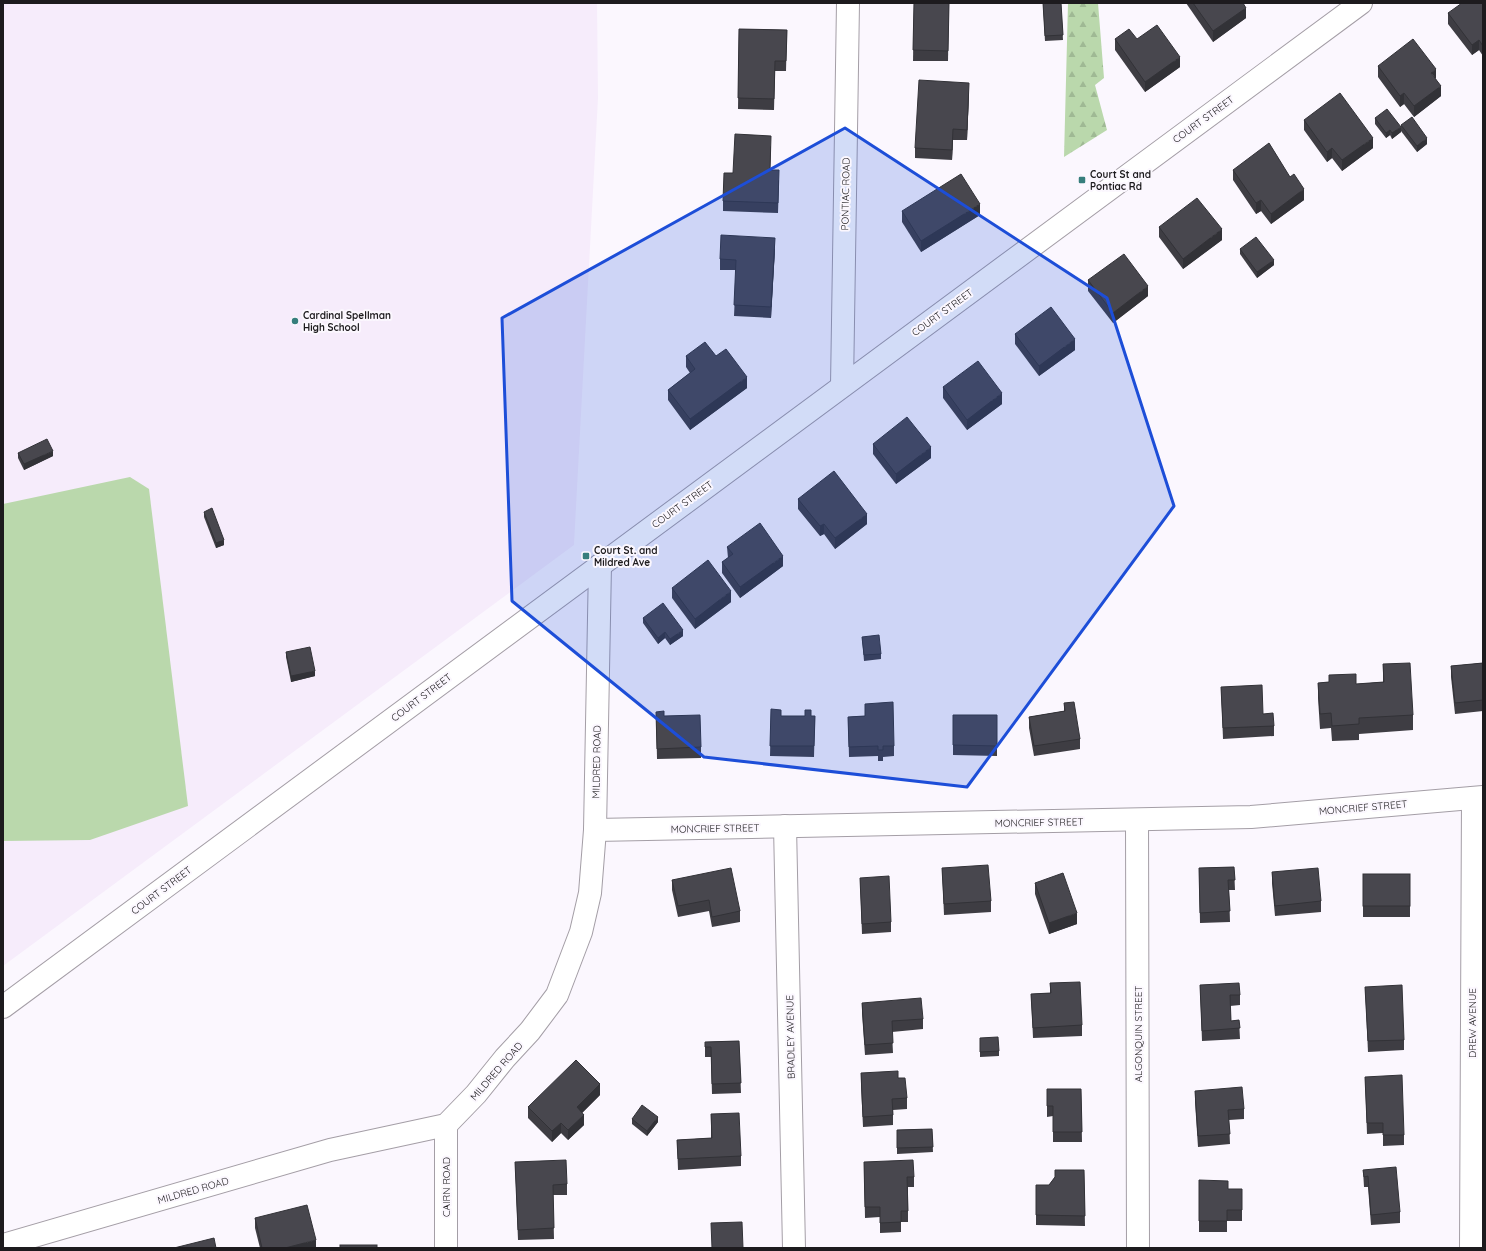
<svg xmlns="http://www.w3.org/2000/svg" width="1486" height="1251" font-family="Quicksand,sans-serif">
<defs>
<pattern id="forest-firs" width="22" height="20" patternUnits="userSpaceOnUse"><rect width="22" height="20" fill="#bad8ac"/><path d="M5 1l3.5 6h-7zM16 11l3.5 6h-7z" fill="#9fb994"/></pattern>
</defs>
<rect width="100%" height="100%" fill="#fbf7fe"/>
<!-- built -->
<polygon fill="#f6ecfb" points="3,3 597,3 598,98 574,545 3,966"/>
<!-- forest -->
<polygon fill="url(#forest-firs)" points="1068,3 1098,3 1104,78 1095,85 1107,130 1064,157"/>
<!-- pitch -->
<polygon fill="#bad8ac" points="130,477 149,489 188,806 90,840 3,841 3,504"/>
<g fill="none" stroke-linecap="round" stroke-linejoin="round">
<!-- street casing -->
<g stroke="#a49ea6" stroke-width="24">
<g id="street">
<polyline points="842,386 848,3"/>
<polyline points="1137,820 1138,1248"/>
<polyline points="785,826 794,1248"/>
<polyline points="595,830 1251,817 1483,797"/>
<polyline points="3,1245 330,1150 446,1125 476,1094 505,1058 530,1031 557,995 581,932 590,893 595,830 600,565"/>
<polyline points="446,1248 446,1125"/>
<polyline points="1471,1248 1473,798"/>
</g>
</g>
<!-- secondary casing -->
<g stroke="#a49ea6" stroke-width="24">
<polyline id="secondary" points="3,1007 1361,3"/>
</g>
<!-- street -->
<use href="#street" stroke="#fff" stroke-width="22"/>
<!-- secondary -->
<use href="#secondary" stroke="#fff" stroke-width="22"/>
</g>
<!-- wall -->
<g fill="#3e3d43">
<rect x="741" y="3" width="36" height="1"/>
<polygon points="914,3 949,3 948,61 913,61"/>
<polygon points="1043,3 1061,3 1063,40 1045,41"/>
<polygon points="1186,3 1243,3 1246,18 1213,42"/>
<polygon points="1483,3 1483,56 1479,50 1472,55 1448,24 1448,13"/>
<polygon points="739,29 787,30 786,71 775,71 774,110 738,109"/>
<polygon points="1115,39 1137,39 1180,67 1145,92 1115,50"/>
<polygon points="1378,66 1436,79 1441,96 1414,117 1404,104 1400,107 1378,77"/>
<polygon points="969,93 967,140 953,140 952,160 915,158 915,148"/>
<polygon points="1375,118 1401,132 1392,139 1390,135 1386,138 1375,124"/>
<polygon points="1304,120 1373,148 1342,171 1332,158 1327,162 1304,130"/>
<polygon points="1401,125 1427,144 1417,152 1401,131"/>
<polygon points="771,146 770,170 779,181 778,213 723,211 723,201 733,173"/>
<polygon points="1233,170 1290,177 1304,200 1271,224 1261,211 1256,214 1233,180"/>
<polygon points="902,211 980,215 921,252 902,222"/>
<polygon points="1159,227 1222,240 1183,269 1159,237"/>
<polygon points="775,249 771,318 734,316 736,270 720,270 720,259"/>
<polygon points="1240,249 1274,265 1257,278 1240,254"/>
<polygon points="1088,280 1148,296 1113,323 1088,291"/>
<polygon points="1015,334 1075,350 1039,376 1015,344"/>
<polygon points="686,356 716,356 747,388 690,430 668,400 668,390 690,373 686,367"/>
<polygon points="943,387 1002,404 967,430 943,398"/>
<polygon points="873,444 931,458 896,484 873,454"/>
<polygon points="18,453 53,456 24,470 18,458"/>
<polygon points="798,499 867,524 835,549 824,534 820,536 798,509"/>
<polygon points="204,512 224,545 216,548 204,517"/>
<polygon points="727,547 783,566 740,598 722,573 722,562 728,558"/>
<polygon points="672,588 731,602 695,629 672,598"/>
<polygon points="643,618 683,636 670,645 665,638 658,644 643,623"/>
<polygon points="862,637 881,654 881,659 864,661"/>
<polygon points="286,652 315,676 291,682 286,657"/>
<polygon points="1483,663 1483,711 1455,714 1451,677 1451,666"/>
<polygon points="1383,664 1413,715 1413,730 1359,734 1359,740 1332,741 1331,728 1320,729 1318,698 1318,683 1329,682 1329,675 1356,684 1383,682"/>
<polygon points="1221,687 1263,714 1274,726 1274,736 1223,739"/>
<polygon points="1064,703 1080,739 1080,749 1034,756 1029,728 1029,717 1064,711"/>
<polygon points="865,704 894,746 894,756 883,757 883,761 878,761 878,756 849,757 848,717 865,716"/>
<polygon points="771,709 781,716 815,716 814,757 770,756"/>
<polygon points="656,712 664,716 701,747 701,758 657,759"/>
<polygon points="953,715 997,715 997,756 953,755"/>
<polygon points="1234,867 1235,890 1229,890 1230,922 1200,923 1199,868"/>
<polygon points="942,868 991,901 991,912 944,915"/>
<polygon points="1272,872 1321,901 1321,912 1275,916 1272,883"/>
<rect x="1363" y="874" width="47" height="43"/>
<polygon points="860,878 891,922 891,932 862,934"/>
<polygon points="672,880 740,911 740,922 712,927 709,911 678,917 672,890"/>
<polygon points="1035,883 1077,924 1049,934 1035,894"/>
<polygon points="1050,983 1082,1025 1082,1036 1033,1038 1031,994 1050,993"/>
<polygon points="1200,985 1240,995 1240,1005 1230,1006 1231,1021 1239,1020 1240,1039 1202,1041"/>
<polygon points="1365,987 1404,1040 1404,1050 1368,1052"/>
<polygon points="862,1003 923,1019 923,1029 892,1032 893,1053 865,1055 862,1013"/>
<polygon points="739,1041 741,1093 712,1094 711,1057 705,1057 705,1042"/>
<polygon points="980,1043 999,1051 999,1056 980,1057"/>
<polygon points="861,1073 898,1078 907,1098 907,1109 893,1110 893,1125 863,1127 861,1084"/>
<polygon points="1365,1077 1404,1135 1404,1145 1383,1146 1383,1133 1367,1134"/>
<polygon points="1047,1089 1081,1089 1082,1142 1053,1142 1053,1116 1047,1117"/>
<polygon points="1195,1091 1244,1109 1244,1119 1229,1120 1230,1144 1198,1147 1195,1102"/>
<polygon points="600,1095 582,1113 584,1125 568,1140 561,1133 552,1142 528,1118 528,1107"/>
<polygon points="711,1114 741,1156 741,1166 678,1170 677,1140 711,1138"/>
<polygon points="632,1119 658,1122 647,1136 632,1124"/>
<polygon points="932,1129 933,1152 897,1154 897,1130"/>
<polygon points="515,1162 567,1184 567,1195 553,1195 554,1239 518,1240"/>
<polygon points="864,1162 914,1177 914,1187 908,1187 908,1222 901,1222 901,1232 880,1233 880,1217 865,1218"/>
<polygon points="1084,1170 1085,1226 1036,1225 1036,1185 1049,1185 1055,1177"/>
<polygon points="1363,1170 1400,1212 1400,1223 1371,1225 1368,1187 1364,1187"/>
<polygon points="1199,1180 1228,1189 1242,1189 1242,1221 1227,1221 1227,1232 1199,1232"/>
<polygon points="255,1218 316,1248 260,1248 255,1228"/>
</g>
<!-- shaded-wall -->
<g fill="#323237">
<polygon points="1246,8 1246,18 1213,42 1213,31"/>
<polygon points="1479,40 1479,50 1472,55 1472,45"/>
<polygon points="1180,57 1180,67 1145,92 1145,82"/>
<polygon points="1436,69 1436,79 1431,73"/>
<polygon points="969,83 969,93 967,140 967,130"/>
<polygon points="1441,86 1441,96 1414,117 1414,106"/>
<polygon points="1404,93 1404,104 1400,107 1400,96"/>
<polygon points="1401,127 1401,132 1392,139 1392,133"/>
<polygon points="953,129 953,140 952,160 952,150"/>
<polygon points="1390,130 1390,135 1386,138 1386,133"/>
<polygon points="1373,138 1373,148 1342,171 1342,160"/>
<polygon points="1427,138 1427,144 1417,152 1417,146"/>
<polygon points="1332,148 1332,158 1327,162 1327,152"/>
<polygon points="1304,189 1304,200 1271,224 1271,214"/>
<polygon points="1261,200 1261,211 1256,214 1256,203"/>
<polygon points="980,204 980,215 921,252 921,241"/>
<polygon points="1222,229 1222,240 1183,269 1183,259"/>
<polygon points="775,238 775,249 771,318 771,307"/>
<polygon points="1274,260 1274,265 1257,278 1257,272"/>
<polygon points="1148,286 1148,296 1113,323 1113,313"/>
<polygon points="1075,339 1075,350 1039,376 1039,366"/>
<polygon points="747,377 747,388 690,430 690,419"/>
<polygon points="1002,393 1002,404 967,430 967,420"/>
<polygon points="931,447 931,458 896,484 896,474"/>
<polygon points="53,451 53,456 24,470 24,464"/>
<polygon points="867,514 867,524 835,549 835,538"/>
<polygon points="824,524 824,534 820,536 820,526"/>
<polygon points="224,540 224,545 216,548 216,543"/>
<polygon points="783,556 783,566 740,598 740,587"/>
<polygon points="731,591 731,602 695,629 695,619"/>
<polygon points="683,630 683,636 670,645 670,639"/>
<polygon points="665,632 665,638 658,644 658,638"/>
<polygon points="315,671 315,676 291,682 291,676"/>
<polygon points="1077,913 1077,924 1049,934 1049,923"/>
<polygon points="600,1084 600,1095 577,1118 577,1107"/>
<polygon points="584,1115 584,1125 568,1140 568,1130"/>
<polygon points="658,1117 658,1122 647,1136 647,1131"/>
<polygon points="561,1123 561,1133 552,1142 552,1131"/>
<polygon points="316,1240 316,1248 285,1248"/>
</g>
<!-- building -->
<g fill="#48474e" stroke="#323237">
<polygon points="914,3 949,3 948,51 913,50"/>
<polygon points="1043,3 1061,3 1063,35 1045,36"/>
<polygon points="1193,3 1243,3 1246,8 1213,31"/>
<polygon points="1462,3 1483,3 1483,46 1479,40 1472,45 1448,13"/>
<polygon points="1157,25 1180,57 1145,82 1115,39 1129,29 1137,39"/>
<polygon points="739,29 787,30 786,61 775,61 774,99 738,98"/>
<polygon points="1413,39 1436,69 1431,73 1441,86 1414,106 1404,93 1400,96 1378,66"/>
<polygon points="919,80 969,83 967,130 953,129 952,150 915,148"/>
<polygon points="1340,93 1373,138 1342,160 1332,148 1327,152 1304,120"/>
<polygon points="1387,109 1401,127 1392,133 1390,130 1386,133 1375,118"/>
<polygon points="1412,117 1427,138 1417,146 1401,125"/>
<polygon points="735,134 771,136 770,170 779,170 778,203 723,201 724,173 733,173"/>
<polygon points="1269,143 1290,177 1294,174 1304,189 1271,214 1261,200 1256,203 1233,170"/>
<polygon points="961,174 980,204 921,241 902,211"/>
<polygon points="1197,198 1222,229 1183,259 1159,227"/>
<polygon points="721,235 775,238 771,307 734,305 736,260 720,259"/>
<polygon points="1256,237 1274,260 1257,272 1240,249"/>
<polygon points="1124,254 1148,286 1113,313 1088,280"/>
<polygon points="1051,307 1075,339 1039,366 1015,334"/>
<polygon points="705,342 716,356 726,349 747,377 690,419 668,390 695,369 686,356"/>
<polygon points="978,361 1002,393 967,420 943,387"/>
<polygon points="907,417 931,447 896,474 873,444"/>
<polygon points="47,439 53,451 24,464 18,453"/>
<polygon points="834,471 867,514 835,538 824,524 820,526 798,499"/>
<polygon points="212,508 224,540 216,543 204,512"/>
<polygon points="760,523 783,556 740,587 722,562 733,554 727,547"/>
<polygon points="708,560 731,591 695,619 672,588"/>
<polygon points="663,603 683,630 670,639 665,632 658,638 643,618"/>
<polygon points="879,635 881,654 864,655 862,637"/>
<polygon points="310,647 315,671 291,676 286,652"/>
<polygon points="1410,663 1413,715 1359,718 1359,724 1332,726 1331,713 1320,714 1318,683 1329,682 1329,675 1356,674 1356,684 1384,682 1383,664"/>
<polygon points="1483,663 1483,700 1455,703 1451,666"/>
<polygon points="1262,685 1263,714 1273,713 1274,726 1223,728 1221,687"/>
<polygon points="893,702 894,746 883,746 883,750 878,750 878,746 849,747 848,717 865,716 865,704"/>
<polygon points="1074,702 1080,739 1034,746 1029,717 1065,711 1064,703"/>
<polygon points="771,709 781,710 781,716 805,716 805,710 811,710 811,716 815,716 814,746 770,746"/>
<polygon points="664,711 664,716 700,715 701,747 657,749 656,712"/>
<polygon points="953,715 997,715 997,746 953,745"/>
<polygon points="988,865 991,901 944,904 942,868"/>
<polygon points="1234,867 1235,880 1228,880 1230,911 1200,913 1199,868"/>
<polygon points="731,868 740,911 712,917 709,900 678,906 672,880"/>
<polygon points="1318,868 1321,901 1275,906 1272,872"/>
<polygon points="1063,873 1077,913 1049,923 1035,883"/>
<rect x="1363" y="874" width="47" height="32"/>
<polygon points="889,876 891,922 862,924 860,878"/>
<polygon points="1080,982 1082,1025 1033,1028 1031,994 1051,993 1050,983"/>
<polygon points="1239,983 1240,995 1230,995 1231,1021 1239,1020 1240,1028 1202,1031 1200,985"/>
<polygon points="1402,985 1404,1040 1368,1041 1365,987"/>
<polygon points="921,998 923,1019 892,1021 893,1043 865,1045 862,1003"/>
<polygon points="998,1037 999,1051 980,1052 980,1038"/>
<polygon points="739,1041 741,1083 712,1084 711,1047 705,1047 705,1042"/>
<polygon points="576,1060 600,1084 577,1107 584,1115 568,1130 561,1123 552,1131 528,1107"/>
<polygon points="898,1071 898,1078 905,1078 907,1098 892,1099 893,1115 863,1117 861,1073"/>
<polygon points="1402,1075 1404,1135 1383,1135 1383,1123 1367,1123 1365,1077"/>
<polygon points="1242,1087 1244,1109 1228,1110 1230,1134 1198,1136 1195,1091"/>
<polygon points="1047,1089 1081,1089 1082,1132 1053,1132 1053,1106 1047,1106"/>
<polygon points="642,1105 658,1117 647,1131 632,1119"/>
<polygon points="739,1113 741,1156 678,1159 677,1140 712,1138 711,1114"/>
<polygon points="932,1129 933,1147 897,1148 897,1130"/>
<polygon points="566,1160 567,1184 553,1185 554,1228 518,1230 515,1162"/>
<polygon points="913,1160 914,1177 907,1177 908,1211 901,1211 901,1222 880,1223 880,1207 865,1207 864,1162"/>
<polygon points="1396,1167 1400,1212 1371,1215 1368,1176 1364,1177 1363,1170"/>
<polygon points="1055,1170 1084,1170 1085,1216 1036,1215 1036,1185 1049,1185 1055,1177"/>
<polygon points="1199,1180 1228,1181 1228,1189 1242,1189 1242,1210 1227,1210 1227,1221 1199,1221"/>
<polygon points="307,1205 316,1240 285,1248 262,1248 255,1218"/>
<polygon points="742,1222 743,1248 712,1248 711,1223"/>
<polygon points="214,1238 216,1248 174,1248"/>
<rect x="340" y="1245" width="37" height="3"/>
</g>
<!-- marked area -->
<path fill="#1d4ed8" fill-opacity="0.2" stroke="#1d4ed8" stroke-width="3" stroke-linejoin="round" d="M845,128L1107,298L1174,506L967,787L704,757L512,601L502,318Z"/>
<!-- markers -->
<g fill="#367e7c" stroke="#fbf7fe" stroke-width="1.5">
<rect x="1078" y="176" width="8" height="8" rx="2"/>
<circle cx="295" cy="321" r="4"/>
<rect x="582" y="552" width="8" height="8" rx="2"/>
</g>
<g text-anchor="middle" stroke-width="4" stroke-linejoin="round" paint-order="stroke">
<!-- street labels -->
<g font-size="10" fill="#1d1b1e" stroke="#fbf7fe">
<text transform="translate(1203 119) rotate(-36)" y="4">COURT STREET</text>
<text transform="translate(845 194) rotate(-89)" y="4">PONTIAC ROAD</text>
<text transform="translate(942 312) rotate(-36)" y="4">COURT STREET</text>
<text transform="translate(682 504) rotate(-36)" y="4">COURT STREET</text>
<text transform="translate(421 697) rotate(-37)" y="4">COURT STREET</text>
<text transform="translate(596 762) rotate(-89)" y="4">MILDRED ROAD</text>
<text transform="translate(1363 807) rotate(-5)" y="4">MONCRIEF STREET</text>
<text transform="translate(1039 822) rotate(-1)" y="4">MONCRIEF STREET</text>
<text transform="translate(715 828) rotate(-1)" y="4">MONCRIEF STREET</text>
<text transform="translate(161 890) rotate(-37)" y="4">COURT STREET</text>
<text transform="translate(1472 1023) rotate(-90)" y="4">DREW AVENUE</text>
<text transform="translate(1138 1034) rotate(-90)" y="4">ALGONQUIN STREET</text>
<text transform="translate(790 1037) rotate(-91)" y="4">BRADLEY AVENUE</text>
<text transform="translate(496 1071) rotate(-49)" y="4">MILDRED ROAD</text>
<text transform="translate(446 1187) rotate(-90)" y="4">CAIRN ROAD</text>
<text transform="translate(193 1190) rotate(-16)" y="4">MILDRED ROAD</text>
</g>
<!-- poi labels -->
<g font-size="10" font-weight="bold" fill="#1d1b1e" stroke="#fbf7fe" text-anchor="start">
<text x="1090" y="178">Court St and<tspan x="1090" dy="12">Pontiac Rd</tspan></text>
<text x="303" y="319">Cardinal Spellman<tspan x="303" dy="12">High School</tspan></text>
<text x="594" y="554">Court St. and<tspan x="594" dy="12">Mildred Ave</tspan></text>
</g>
</g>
<!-- border -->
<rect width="1486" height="1251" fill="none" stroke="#1d1b1e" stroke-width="8"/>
</svg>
